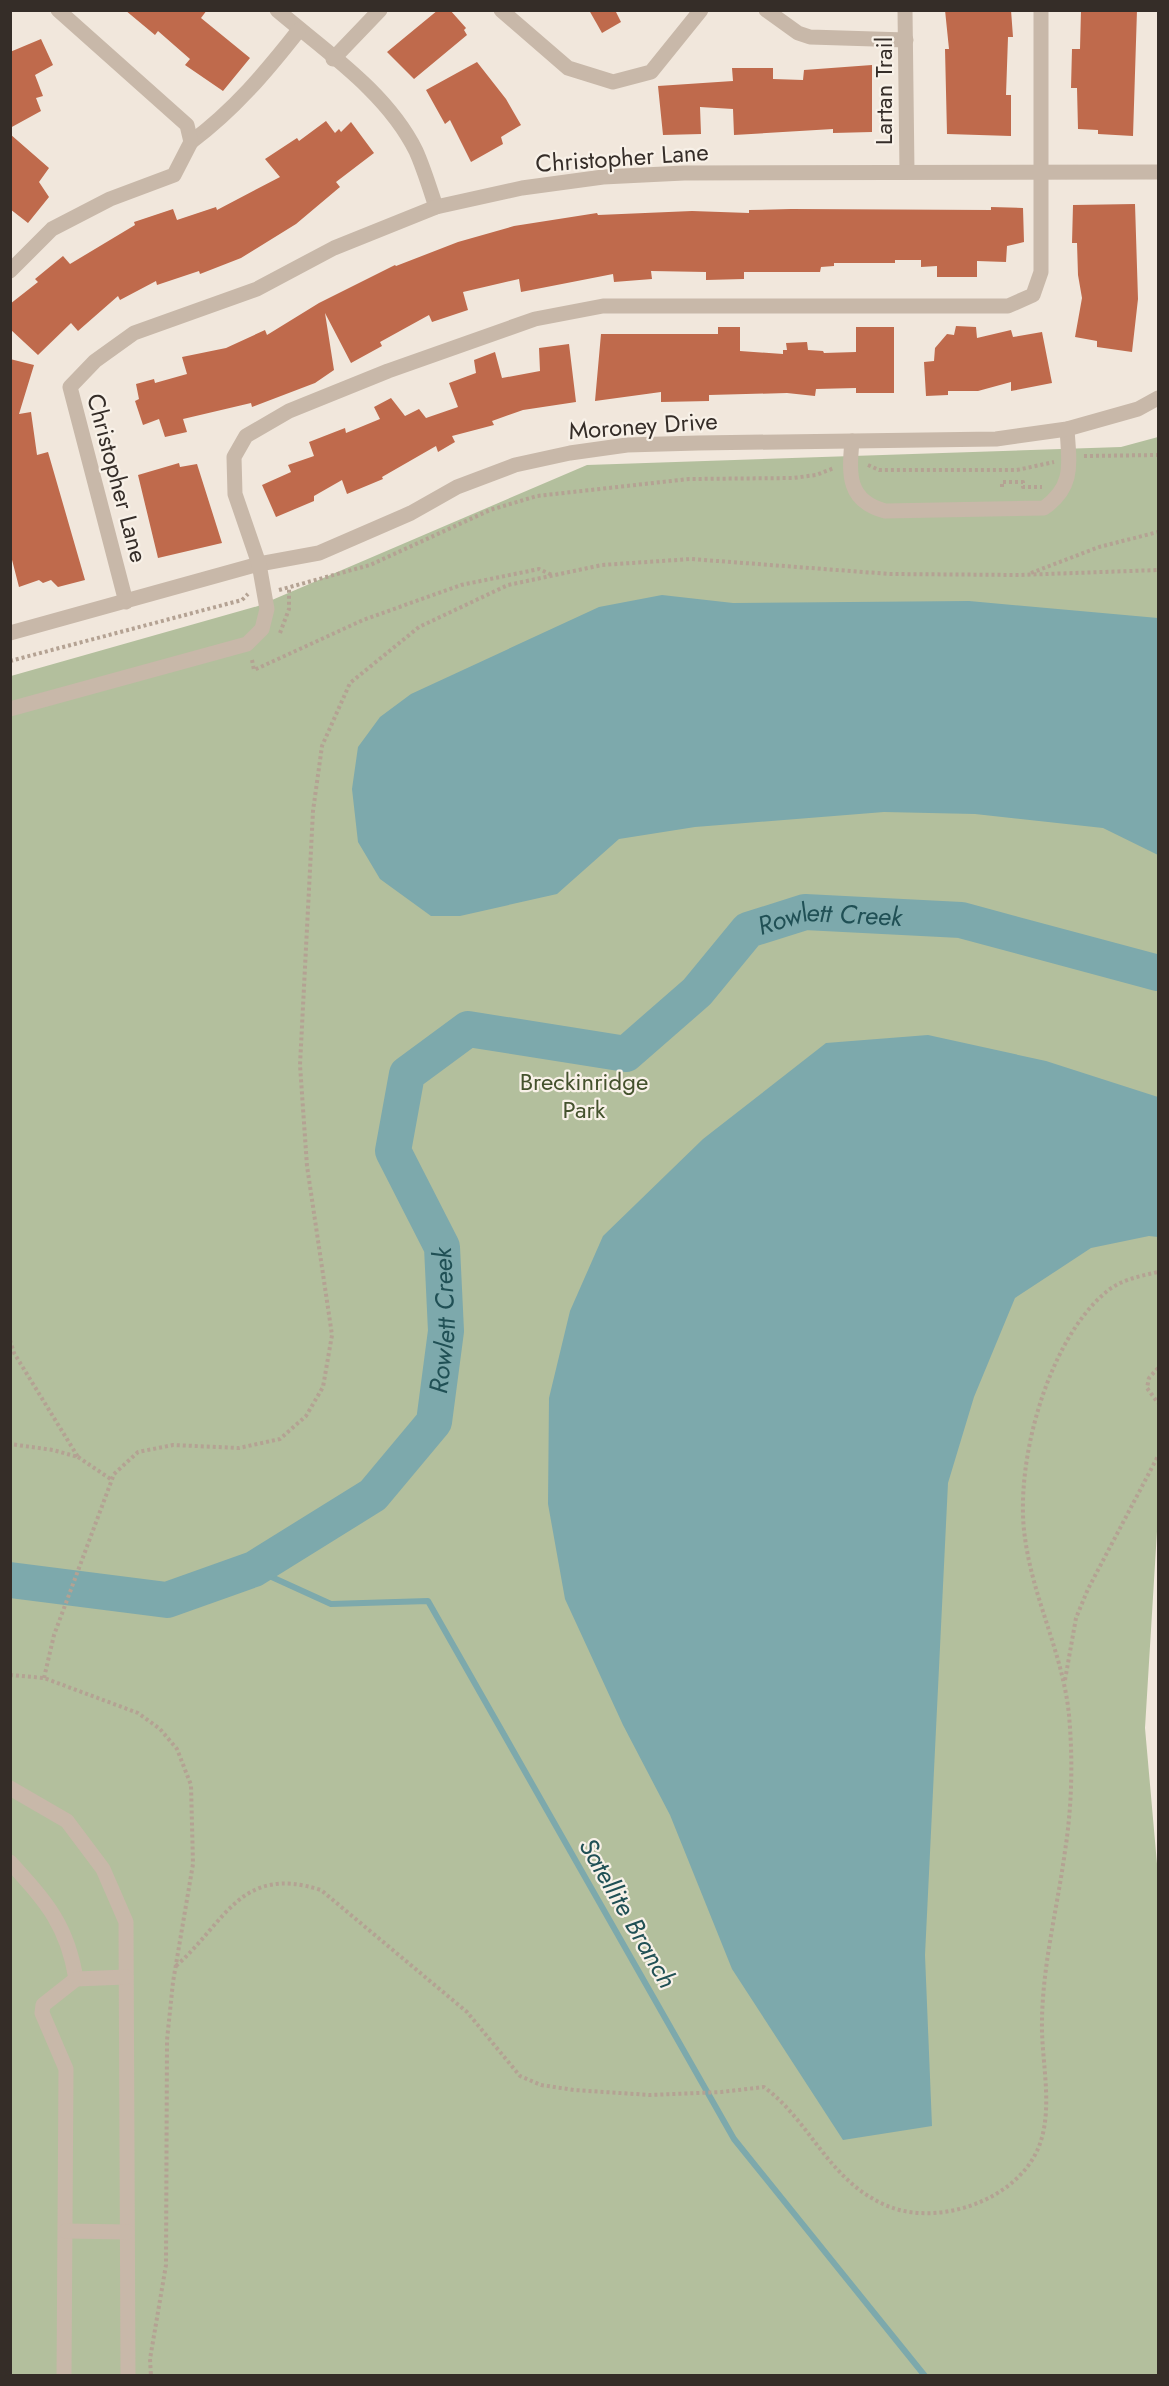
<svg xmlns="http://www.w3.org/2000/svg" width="1169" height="2386" font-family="Jost,sans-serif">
<rect width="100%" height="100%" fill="#f1e7dc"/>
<!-- green -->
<polygon fill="#b3bf9d" points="1158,437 1158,1515 1145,1728 1158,1875 1158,2375 11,2376 11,676 258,606 587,465 1121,447"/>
<!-- water -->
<g fill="#7da9ac">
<polygon points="662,595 733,603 969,601 1158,618 1158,855 1103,828 975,814 884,812 695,827 619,839 557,894 460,916 431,916 380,879 358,842 352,789 358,747 380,717 411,694 599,607"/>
<polygon points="928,1035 1046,1061 1158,1097 1158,1237 1149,1236 1091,1248 1015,1298 974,1397 948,1483 925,1955 932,2126 843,2140 732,1969 670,1815 623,1725 565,1599 548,1504 549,1398 570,1311 603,1236 703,1139 826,1043"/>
</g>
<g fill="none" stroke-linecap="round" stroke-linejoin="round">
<!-- stream -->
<polyline stroke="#7da9ac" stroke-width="6" points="254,1569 331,1604 428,1601 734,2139 925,2376"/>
<!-- river -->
<path stroke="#7da9ac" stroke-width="36" id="s1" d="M10,1580L167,1600L254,1569L373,1495L434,1422L446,1331L442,1247L393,1151L407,1074L468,1029L626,1054L697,992L748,930L805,912L961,920L1158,973"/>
</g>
<!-- building -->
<g fill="#bf6a4c">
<polygon points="125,10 207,10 201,18 250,58 223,91 185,65 190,59 158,31 155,35"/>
<polygon points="438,10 450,10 466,28 464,30 467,35 414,79 387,52"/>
<polygon points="589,10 615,10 621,22 602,33"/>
<polygon points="945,10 1011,10 1013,37 1008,37 1006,95 1011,95 1011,136 947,134 945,49 949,49"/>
<polygon points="1081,10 1137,10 1133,136 1098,134 1098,130 1078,129 1077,88 1071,88 1072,49 1080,49"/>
<polygon points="41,39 53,65 35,75 43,96 36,98 41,111 10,128 10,52"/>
<polygon points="477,62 506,99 521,125 501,137 503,144 471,162 450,120 445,124 426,90"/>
<polygon points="872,65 872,132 833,133 833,129 734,135 733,109 700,107 701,134 663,135 658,86 733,81 732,68 773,68 773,79 803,80 804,70"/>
<polygon points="326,121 335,133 339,129 341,132 351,122 374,153 336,182 340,187 296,224 241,258 200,274 199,271 157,285 156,281 120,300 118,296 78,331 71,323 38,355 10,329 10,304 38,282 35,279 63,256 70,264 135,225 134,222 173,209 177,220 216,207 217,210 280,177 265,159 297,138 299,141"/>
<polygon points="10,134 49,168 39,182 49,197 28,223 10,209"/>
<polygon points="1135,204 1138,299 1132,352 1097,347 1097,341 1075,337 1082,298 1078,275 1077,243 1072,243 1073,205"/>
<polygon points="991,207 1023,208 1024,242 1007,246 1006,262 977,261 977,277 937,277 937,266 921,267 921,260 895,260 895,263 834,263 834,266 821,267 820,272 744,272 744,279 706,280 706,272 651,271 652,279 614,282 613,274 521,292 519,279 463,292 468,310 432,322 429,315 380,342 382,346 351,363 325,313 334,370 315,383 252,407 251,403 183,419 187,432 165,437 159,419 143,425 135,401 139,399 136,384 154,379 155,383 187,374 182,357 226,348 265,330 267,335 319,303 395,265 396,266 458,242 514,226 597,213 598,215 692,211 749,213 749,210 791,209 991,210"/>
<polygon points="956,326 976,327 977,338 1011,330 1013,337 1042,332 1052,383 1011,391 1011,382 978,391 948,391 948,395 926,396 924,362 934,361 935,348 947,334 954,335"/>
<polygon points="718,327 740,327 740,351 783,354 783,350 787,350 786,343 807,342 808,350 823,351 824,353 856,352 856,327 894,327 894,393 856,393 856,388 816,389 815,396 787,393 709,395 709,401 661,402 661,392 595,401 601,334 718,334"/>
<polygon points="569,344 576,402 523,410 492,421 494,425 452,436 455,442 438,452 436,446 382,477 383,479 347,494 342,480 314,496 314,501 276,517 262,485 291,472 288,465 314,456 309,442 345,428 346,433 380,419 374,407 391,398 405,416 419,409 426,418 458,407 449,383 476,373 474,360 495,352 502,378 540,371 539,348"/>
<polygon points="10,359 34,365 19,414 31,412 37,455 48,452 85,580 58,587 51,580 43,583 39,580 19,587 10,552"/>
<polygon points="179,463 180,467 197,464 222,543 158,558 138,475"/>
</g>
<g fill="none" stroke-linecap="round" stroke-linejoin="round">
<!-- path -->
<g stroke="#b4a293" stroke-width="4" stroke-dasharray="3 3" stroke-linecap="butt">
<polyline points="1084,456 1158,455"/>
<polyline points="868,465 879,470 1017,470 1054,462"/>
<polyline points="1002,487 1002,482 1023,482 1023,487 1042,487"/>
<polyline points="1031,573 1099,547 1158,532"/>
<polyline points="279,590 370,565 490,510 537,496 689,479 793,478 816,475 834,468"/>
<polyline points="280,633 289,609 289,588"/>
<polyline points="252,660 254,670 363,620 461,585 539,569 552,575"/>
<polyline points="10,661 242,600 248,594"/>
<polyline points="10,1104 10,1139"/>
<polyline points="10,1340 14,1353 78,1457 53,1450 10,1444"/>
<polyline points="1158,1368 1149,1378 1147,1388 1158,1403"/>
<polyline points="78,1457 112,1480"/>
<polyline points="10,1675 44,1678 138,1713 160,1729 177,1749 191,1785 193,1864 173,1982 167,2040 166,2265 150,2359 151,2376"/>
<polyline points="44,1678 54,1635 114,1474 138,1452 173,1445 239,1448 280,1439 306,1416 323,1387 332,1335 307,1166 300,1065 313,811 322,746 350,683 419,627 508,585 602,565 691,559 890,574 1019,575 1158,570"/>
<polyline points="1065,1680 1076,1618 1088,1589 1158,1456"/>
<path d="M176,1966C226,1922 240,1864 321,1890L467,2012L520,2076L541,2085L574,2090L650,2095L721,2092L764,2087C811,2122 827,2178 883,2204C933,2228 1011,2203 1036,2153C1054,2117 1043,2070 1042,2031C1041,1970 1057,1911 1065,1851C1072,1806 1073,1760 1069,1715C1063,1654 1033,1599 1025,1538C1014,1465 1047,1342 1105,1293C1119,1280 1140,1276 1158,1272"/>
</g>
<!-- minor -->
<g stroke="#c8b8a9" stroke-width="15">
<path d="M277,10C325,51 387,92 416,151C424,169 430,189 436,207"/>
<polyline points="501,10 568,68 613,82 651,72 701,10"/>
<polyline points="766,10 798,33 810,37 906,40"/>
<polyline points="905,10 907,172"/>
<polyline points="333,59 380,10"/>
<path d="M191,142C234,110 266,72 299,30"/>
<polyline points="10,271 52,229 110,199 174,175 191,142 187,125 58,10"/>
<path d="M852,441C849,474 847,501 885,511L1044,508C1075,486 1069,463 1067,429"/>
<polyline points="126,602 70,387 95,361 134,333 257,289 334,248 436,207 522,188 603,177 684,173 1158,172"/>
<polyline points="10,633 259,564 319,553 411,513 457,487 515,465 570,453 627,445 698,443 996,439 1067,429 1138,409 1158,398"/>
<polyline points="10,709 247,644 262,629 267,609 259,564 235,494 234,457 246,436 289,411 388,371 535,319 603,306 1008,306 1033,295 1041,272 1041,10"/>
<polyline points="10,1788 67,1821 103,1869 126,1922 128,2376"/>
<path d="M10,1862C46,1902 67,1924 76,1979L43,2005L42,2013L66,2069L64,2376"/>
<polyline points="76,1979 126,1977"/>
<polyline points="66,2231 127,2232"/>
</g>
</g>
<g text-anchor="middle" stroke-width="4.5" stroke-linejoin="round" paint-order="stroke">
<!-- street labels -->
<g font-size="24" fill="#352d28" stroke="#f8f1e8">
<text transform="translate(884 91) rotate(-90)" y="8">Lartan Trail</text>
<text transform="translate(622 158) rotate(-4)" y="8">Christopher Lane</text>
<text transform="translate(643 426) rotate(-4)" y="8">Moroney Drive</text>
<text transform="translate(117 478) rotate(75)" y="8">Christopher Lane</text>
</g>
<!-- park labels -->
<g font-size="24" fill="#44522d" stroke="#f8f1e8">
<text x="584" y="1090">Breckinridge<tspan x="584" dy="28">Park</tspan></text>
</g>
<!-- water labels -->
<g font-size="26" font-style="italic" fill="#205055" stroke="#f8f1e8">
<text dy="9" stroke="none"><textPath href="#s1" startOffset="1342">Rowlett Creek</textPath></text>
<text dy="9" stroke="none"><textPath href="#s1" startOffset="588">Rowlett Creek</textPath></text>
<text transform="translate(628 1913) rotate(60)" y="9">Satellite Branch</text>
</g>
</g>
<!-- border -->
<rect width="1169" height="2386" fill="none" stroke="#352d28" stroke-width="24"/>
</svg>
